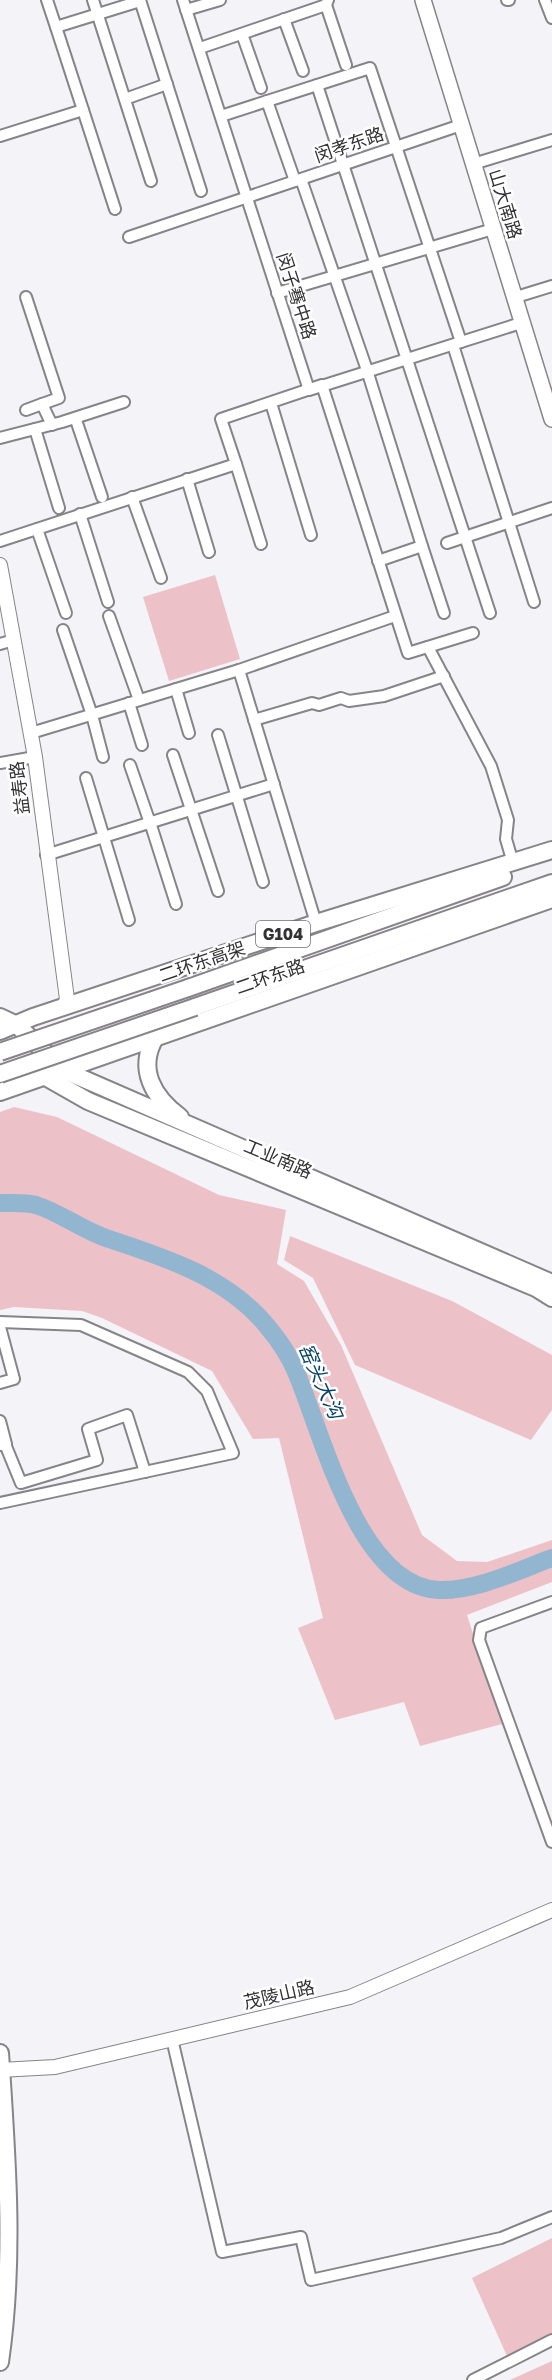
<svg xmlns="http://www.w3.org/2000/svg" width="552" height="2380" font-family="'Golos Text','Noto Sans SC',sans-serif">
<rect width="100%" height="100%" fill="#f4f3f7"/>
<!-- green -->
<g fill="#edc1c8">
<polygon points="215,575 240,659 169,681 143,597"/>
<polygon points="14,1107 57,1117 219,1195 286,1210 277,1264 304,1281 341,1345 422,1535 457,1561 487,1562 552,1540 552,1582 467,1615 502,1724 420,1746 404,1702 335,1720 298,1628 323,1618 279,1438 253,1439 212,1371 102,1318 82,1311 14,1307 0,1310 0,1112"/>
<polygon points="290,1236 452,1301 552,1355 552,1410 531,1440 355,1365 313,1278 284,1260"/>
<polygon points="552,2238 552,2333 507,2356 472,2278"/>
<polygon points="552,2361 552,2380 510,2380"/>
</g>
<g fill="none" stroke-linecap="round" stroke-linejoin="round">
<!-- river -->
<path stroke="#92b5d0" stroke-width="18" d="M0,1203C11,1203 25,1202 36,1205C61,1213 82,1230 106,1238C164,1257 227,1277 267,1326C278,1339 290,1357 296,1372C322,1432 358,1587 439,1590C476,1591 517,1571 552,1558"/>
<!-- minor casing -->
<g stroke="#868488" stroke-width="14">
<g id="minor">
<polyline points="47,0 56,27 140,1"/>
<polyline points="93,0 151,181"/>
<polyline points="140,0 201,191"/>
<polyline points="183,0 309,390 521,323"/>
<polyline points="507,0 509,0"/>
<polyline points="545,0 552,18"/>
<polyline points="326,5 346,65"/>
<polyline points="186,10 220,0"/>
<polyline points="284,19 303,71"/>
<polyline points="56,27 83,110"/>
<polyline points="242,34 261,88"/>
<polyline points="200,48 326,5 328,0"/>
<polyline points="317,85 490,613"/>
<polyline points="125,99 167,84"/>
<polyline points="267,101 295,181"/>
<polyline points="221,116 370,68 461,342"/>
<polyline points="0,136 83,110 115,209"/>
<polyline points="473,164 552,140"/>
<polyline points="301,179 367,370"/>
<polyline points="129,237 461,125"/>
<polyline points="277,293 493,229"/>
<polyline points="26,297 59,398 42,404"/>
<polyline points="513,298 552,286"/>
<polyline points="453,345 534,602"/>
<polyline points="366,367 422,546"/>
<polyline points="271,403 311,535"/>
<polyline points="26,410 42,404 52,425"/>
<polyline points="77,423 102,497"/>
<polyline points="35,429 59,508"/>
<polyline points="0,438 62,422 124,402"/>
<polyline points="236,464 261,544"/>
<polyline points="187,479 209,552"/>
<polyline points="132,497 161,578"/>
<polyline points="80,514 108,602"/>
<polyline points="37,529 66,613"/>
<polyline points="0,541 236,464 221,419 322,385 408,653 473,633"/>
<polyline points="447,543 552,508"/>
<polyline points="378,561 422,546 444,613"/>
<polyline points="109,616 139,700"/>
<polyline points="63,630 92,715 103,757"/>
<polyline points="0,644 14,640"/>
<polyline points="428,647 491,766 508,820 506,839 513,863"/>
<polyline points="239,670 316,923"/>
<polyline points="176,689 189,733"/>
<polyline points="129,703 142,745"/>
<polyline points="254,720 312,703 319,705 341,698 349,701 384,696 444,676"/>
<polyline points="31,733 239,670 395,616"/>
<polyline points="218,735 263,882"/>
<polyline points="173,755 218,891"/>
<polyline points="0,763 35,757"/>
<polyline points="130,765 150,823"/>
<polyline points="86,778 129,920"/>
<polyline points="149,819 176,904"/>
<polyline points="46,855 274,784"/>
<polyline points="0,1322 81,1325 188,1372 207,1391 233,1453 0,1503"/>
<polyline points="0,1327 14,1379 0,1383"/>
<polyline points="0,1421 6,1444 1,1445"/>
<polyline points="5,1444 21,1483 97,1460 88,1429 127,1415 145,1472"/>
<polyline points="552,1602 481,1628 479,1640 552,1842"/>
<polyline points="172,2039 222,2252 301,2237 311,2280 501,2238 552,2217"/>
<polyline points="473,2380 552,2340"/>
</g>
</g>
<!-- tertiary casing -->
<g stroke="#868488" stroke-width="16">
<g id="tertiary">
<polyline points="0,565 35,757 67,999 64,1007"/>
<polyline points="0,2070 55,2067 350,1997 552,1910"/>
</g>
</g>
<!-- secondary casing -->
<g stroke="#868488" stroke-width="18">
<polyline id="secondary" points="423,0 552,419"/>
</g>
<!-- primary casing -->
<g stroke="#868488" stroke-width="20">
<g id="primary">
<polyline points="0,1017 17,1025 63,1070 552,1283"/>
<path d="M155,1038C137,1069 153,1097 180,1117"/>
<polyline points="39,1066 44,1076 88,1101 536,1288 552,1298"/>
<path d="M0,2053C7,2157 15,2259 0,2362"/>
</g>
</g>
<!-- trunk casing -->
<g stroke="#868488" stroke-width="20">
<g id="trunk">
<polyline points="188,988 503,877"/>
<polyline points="195,1007 552,883"/>
<polyline points="0,1031 33,1017 316,923 552,850"/>
<polyline points="0,1092 552,899"/>
</g>
</g>
<!-- minor -->
<use href="#minor" stroke="#fff" stroke-width="10"/>
<!-- tertiary -->
<use href="#tertiary" stroke="#fff" stroke-width="14"/>
<!-- secondary -->
<use href="#secondary" stroke="#fff" stroke-width="15"/>
<!-- primary -->
<use href="#primary" stroke="#fff" stroke-width="16"/>
<!-- trunk -->
<use href="#trunk" stroke="#fff" stroke-width="16"/>
<!-- trunk-bridge casing -->
<g stroke="#868488" stroke-width="20" stroke-linecap="butt">
<g id="trunk-bridge">
<polyline points="0,1052 188,988"/>
<polyline points="0,1074 195,1007"/>
</g>
</g>
<!-- trunk-bridge -->
<use href="#trunk-bridge" stroke="#fff" stroke-width="16"/>
</g>
<g text-anchor="middle" stroke-width="5" stroke-linejoin="round" paint-order="stroke">
<!-- shield labels -->
<rect fill="#fff" stroke="#706f70" stroke-width="1.5" x="256" y="921" width="54" height="26" rx="4.5"/>
<g font-size="16" font-weight="bold" fill="#323133">
<text x="283" y="940">G104</text>
</g>
<!-- street labels -->
<g font-size="18" fill="#323133" stroke="#fff">
<text transform="translate(349 145) rotate(-19)" y="6">闵孝东路</text>
<text transform="translate(505 204) rotate(73)" y="6">山大南路</text>
<text transform="translate(296 296) rotate(72)" y="6">闵子骞中路</text>
<text transform="translate(20 788) rotate(-97)" y="6">益寿路</text>
<text transform="translate(202 962) rotate(-19)" y="6">二环东高架</text>
<text transform="translate(270 977) rotate(-19)" y="6">二环东路</text>
<text transform="translate(278 1159) rotate(23)" y="6">工业南路</text>
<text transform="translate(279 1995) rotate(-13)" y="6">茂陵山路</text>
</g>
<!-- water labels -->
<g font-size="20" font-style="italic" fill="#064569" stroke="#fff">
<text transform="translate(321 1381) rotate(66)" y="7">窑头大沟</text>
</g>
</g>
</svg>
